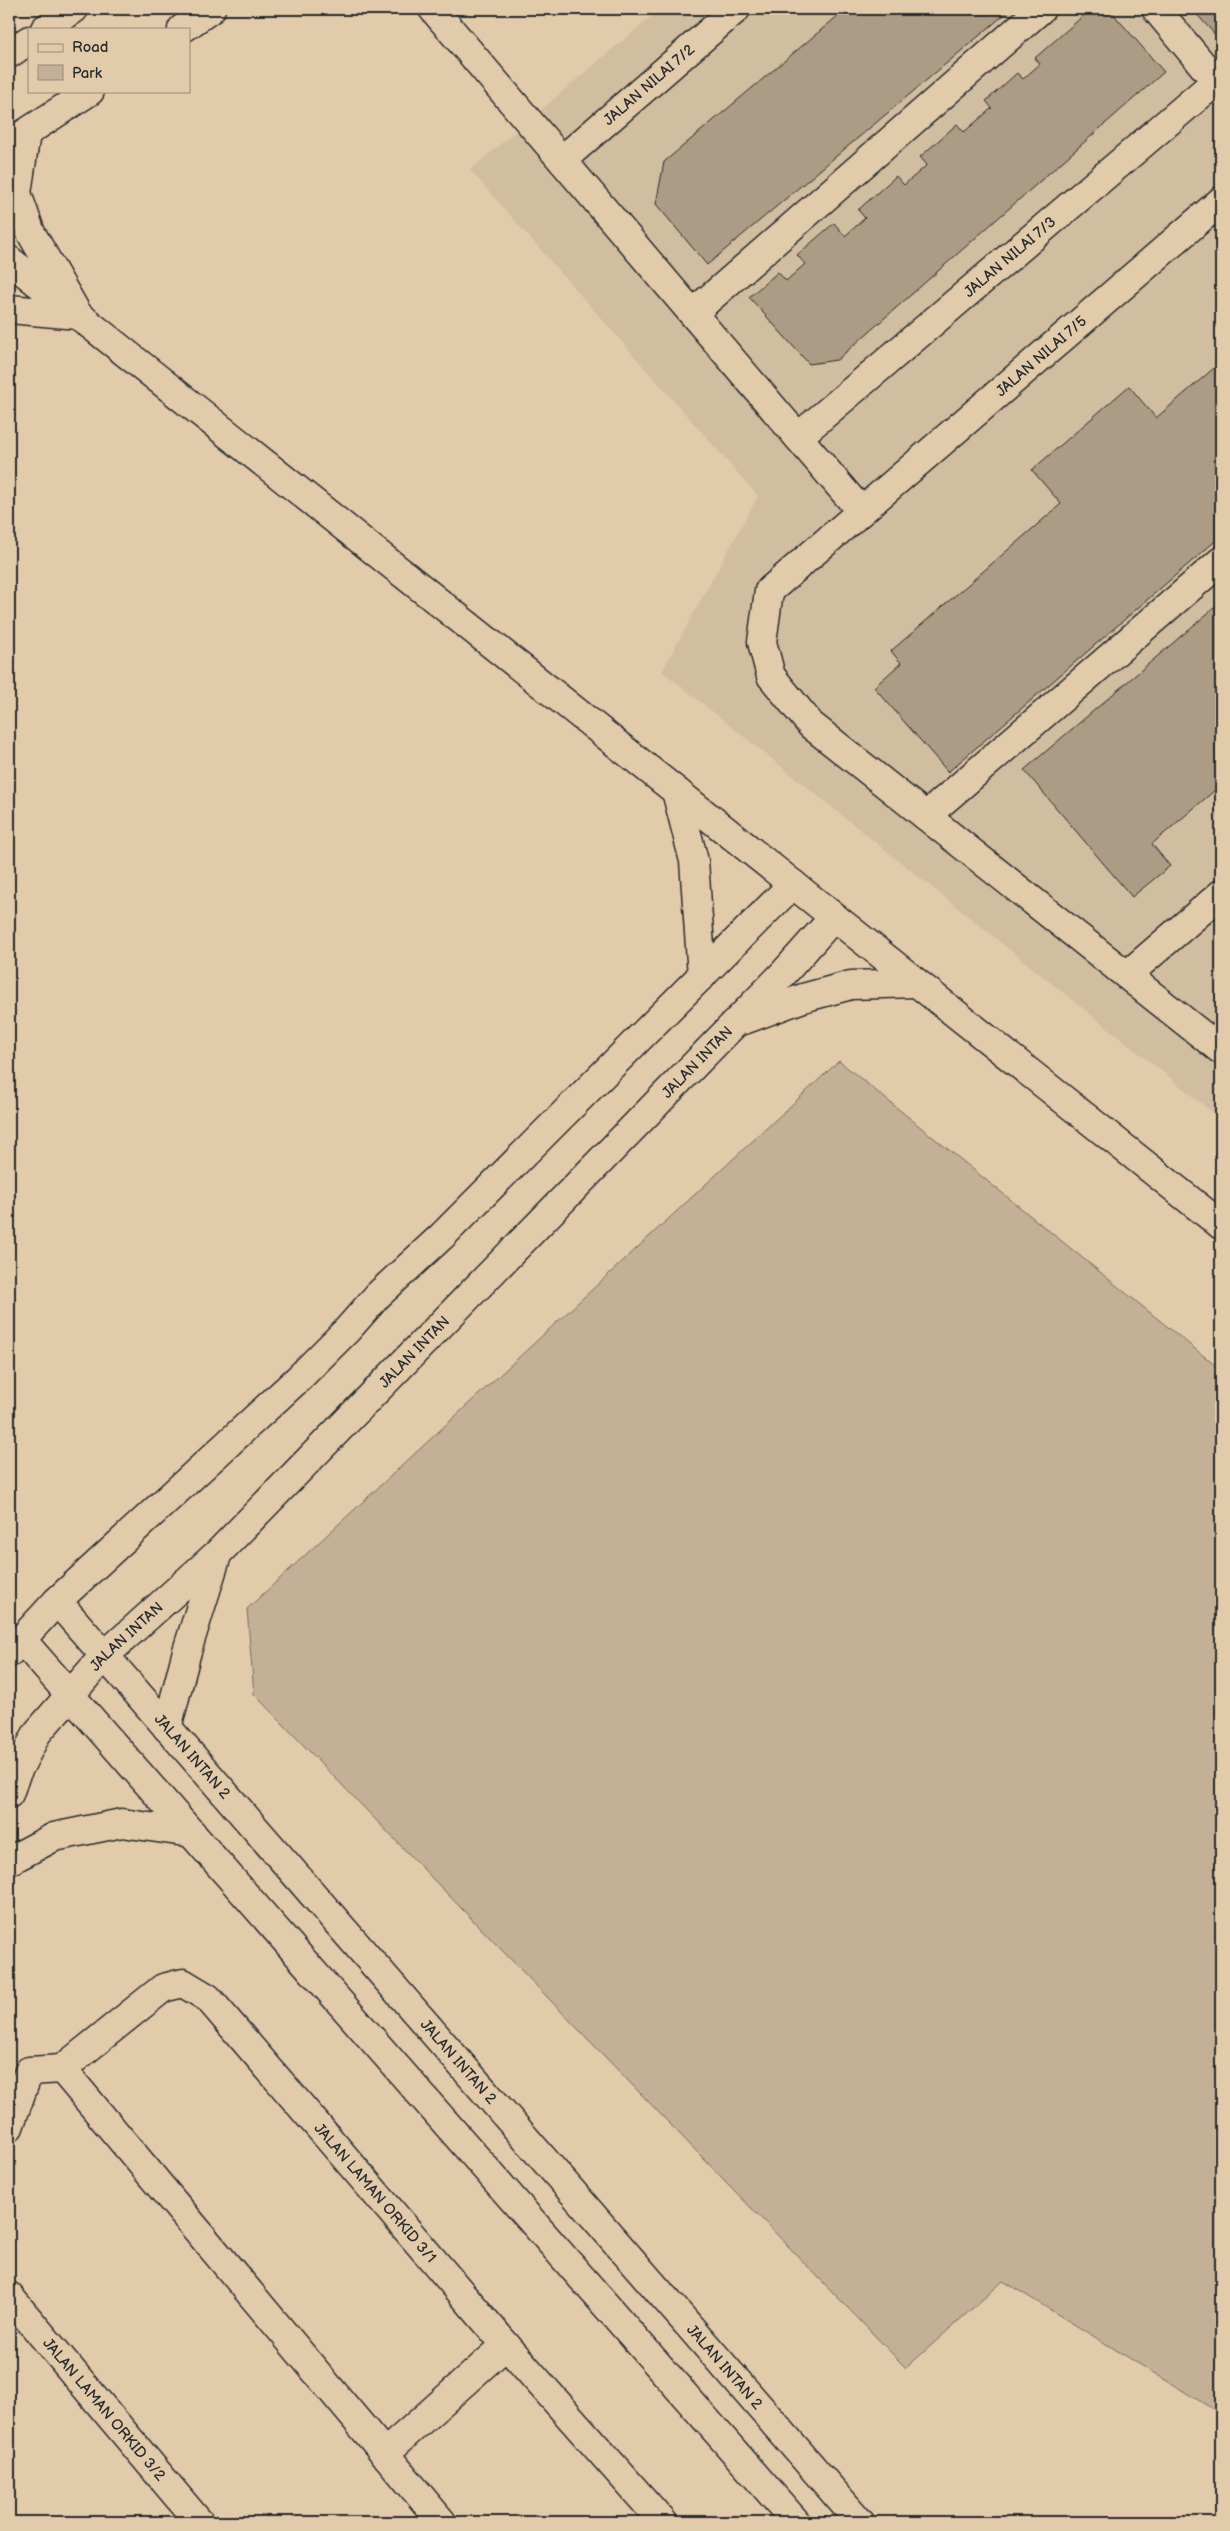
<svg xmlns="http://www.w3.org/2000/svg" width="1230" height="2531" font-family="'Balsamiq Sans',sans-serif">
<rect width="100%" height="100%" fill="#e1cbab"/>
<filter id="ink" filterUnits="userSpaceOnUse"><feTurbulence type="fractalNoise" baseFrequency=".02" numOctaves="2"/><feDisplacementMap in="SourceGraphic" scale="10" xChannelSelector="R" yChannelSelector="G"/><feConvolveMatrix kernelMatrix="1 2 1 2 8 2 1 2 1" color-interpolation-filters="sRGB"/></filter>
<g filter="url(#ink)">
<!-- built -->
<polygon fill="#d1bda0" points="660,9 1221,9 1221,1119 662,671 758,496 470,170"/>
<!-- green -->
<polygon fill="#c3b096" stroke="#776e60" points="839,1061 1221,1370 1221,2414 1003,2281 906,2368 254,1694 247,1609"/>
<!-- building -->
<g fill="#ac9c85" stroke="#2b2b2b">
<polygon points="846,9 1011,9 707,265 656,204 664,162"/>
<polygon points="1091,9 1109,9 1164,72 837,360 809,364 749,297 778,272 786,281 805,264 797,255 834,223 845,236 865,218 858,210 896,176 904,185 927,165 920,157 957,124 964,132 992,108 986,101 1017,73 1023,79 1040,64 1035,58"/>
<polygon points="1192,9 1221,9 1221,37 1219,39"/>
<polygon points="1221,362 1221,536 948,772 874,687 901,663 891,651 1061,504 1032,470 1129,386 1156,418"/>
<polygon points="1221,602 1221,785 1152,844 1170,866 1132,897 1024,770"/>
</g>
<g fill="none" stroke-linecap="round" stroke-linejoin="round">
<!-- minor casing -->
<g stroke="#2b2b2b" stroke-width="31">
<g id="minor">
<polyline points="433,9 861,511"/>
<polyline points="1156,9 1216,81"/>
<path id="s1" d="M562,160L736,9"/>
<polyline points="1221,201 769,591 762,642 771,676 811,725 1221,1050"/>
<polyline points="9,260 1221,1225"/>
<polyline points="693,313 1041,9"/>
<path id="s2" d="M798,437L1221,77"/>
<polyline points="676,791 694,861 702,976"/>
<polyline points="926,816 1221,561"/>
<polyline points="1127,975 1221,894"/>
<polyline points="744,1020 803,998 851,985 916,983"/>
<path id="s3" d="M57,1601L860,2522"/>
<polyline points="21,1639 796,2522"/>
<polyline points="9,1653 57,1601 299,1378 348,1329 378,1295 442,1236 793,884"/>
<polyline points="167,1728 187,1651 217,1555"/>
<path id="s4" d="M9,1794L16,1774L37,1733L104,1656L217,1554L783,974L834,917"/>
<polyline points="9,1861 54,1837 122,1823 192,1833"/>
<path id="s5" d="M62,2069L163,1988L183,1983L208,1998L506,2345L663,2522"/>
<polyline points="62,2069 442,2522"/>
<polyline points="9,2127 29,2071 62,2069"/>
<path id="s6" d="M9,2296L199,2522"/>
<polyline points="384,2454 506,2345"/>
</g>
</g>
<!-- major casing -->
<g stroke="#2b2b2b" stroke-width="31">
<g id="major">
<polyline points="45,29 74,9"/>
<polyline points="182,29 211,9"/>
<polyline points="9,54 29,40"/>
<polyline points="26,133 17,193 31,233 78,315"/>
<polyline points="12,142 90,91"/>
<polyline points="9,309 78,315"/>
</g>
</g>
<!-- minor -->
<use href="#minor" stroke="#e1cbab" stroke-width="28"/>
<!-- major -->
<use href="#major" stroke="#e1cbab" stroke-width="28"/>
</g>
</g>
<g text-anchor="middle" stroke-width="5" stroke-linejoin="round" paint-order="stroke">
<!-- street labels -->
<g font-size="15" fill="#2b2b2b" stroke="#e1cbab">
<text dy="5" stroke="none"><textPath href="#s1" startOffset="115">JALAN NILAI 7/2</textPath></text>
<text dy="5" stroke="none"><textPath href="#s2" startOffset="278">JALAN NILAI 7/3</textPath></text>
<text transform="translate(1041 356) rotate(-41)" y="5">JALAN NILAI 7/5</text>
<text dy="5" stroke="none"><textPath href="#s4" startOffset="1009">JALAN INTAN</textPath></text>
<text dy="5" stroke="none"><textPath href="#s4" startOffset="604">JALAN INTAN</textPath></text>
<text dy="5" stroke="none"><textPath href="#s4" startOffset="199">JALAN INTAN</textPath></text>
<text dy="5" stroke="none"><textPath href="#s3" startOffset="206">JALAN INTAN 2</textPath></text>
<text dy="5" stroke="none"><textPath href="#s3" startOffset="611">JALAN INTAN 2</textPath></text>
<text dy="5" stroke="none"><textPath href="#s5" startOffset="436">JALAN LAMAN ORKID 3/1</textPath></text>
<text dy="5" stroke="none"><textPath href="#s3" startOffset="1016">JALAN INTAN 2</textPath></text>
<text dy="5" stroke="none"><textPath href="#s6" startOffset="148">JALAN LAMAN ORKID 3/2</textPath></text>
</g>
</g>
<!-- margin -->
<rect width="1230" height="2531" fill="none" stroke="#e1cbab" stroke-width="30"/>
<rect x="15" y="15" width="1200" height="2501" fill="none" stroke="#2b2b2b" stroke-width="2" filter="url(#ink)"/>
<!-- legend -->
<rect x="28" y="28" width="162" height="65" fill="#e1cbab" stroke="#988b78"/>
<rect x="38" y="44" width="25" height="8" fill="#e1cbab" stroke="#988b78"/>
<text x="72" y="52" font-size="15" fill="#2b2b2b">Road</text>
<rect x="38" y="65" width="25" height="15" fill="#c3b096" stroke="#988b78"/>
<text x="72" y="78" font-size="15" fill="#2b2b2b">Park</text>
</svg>
